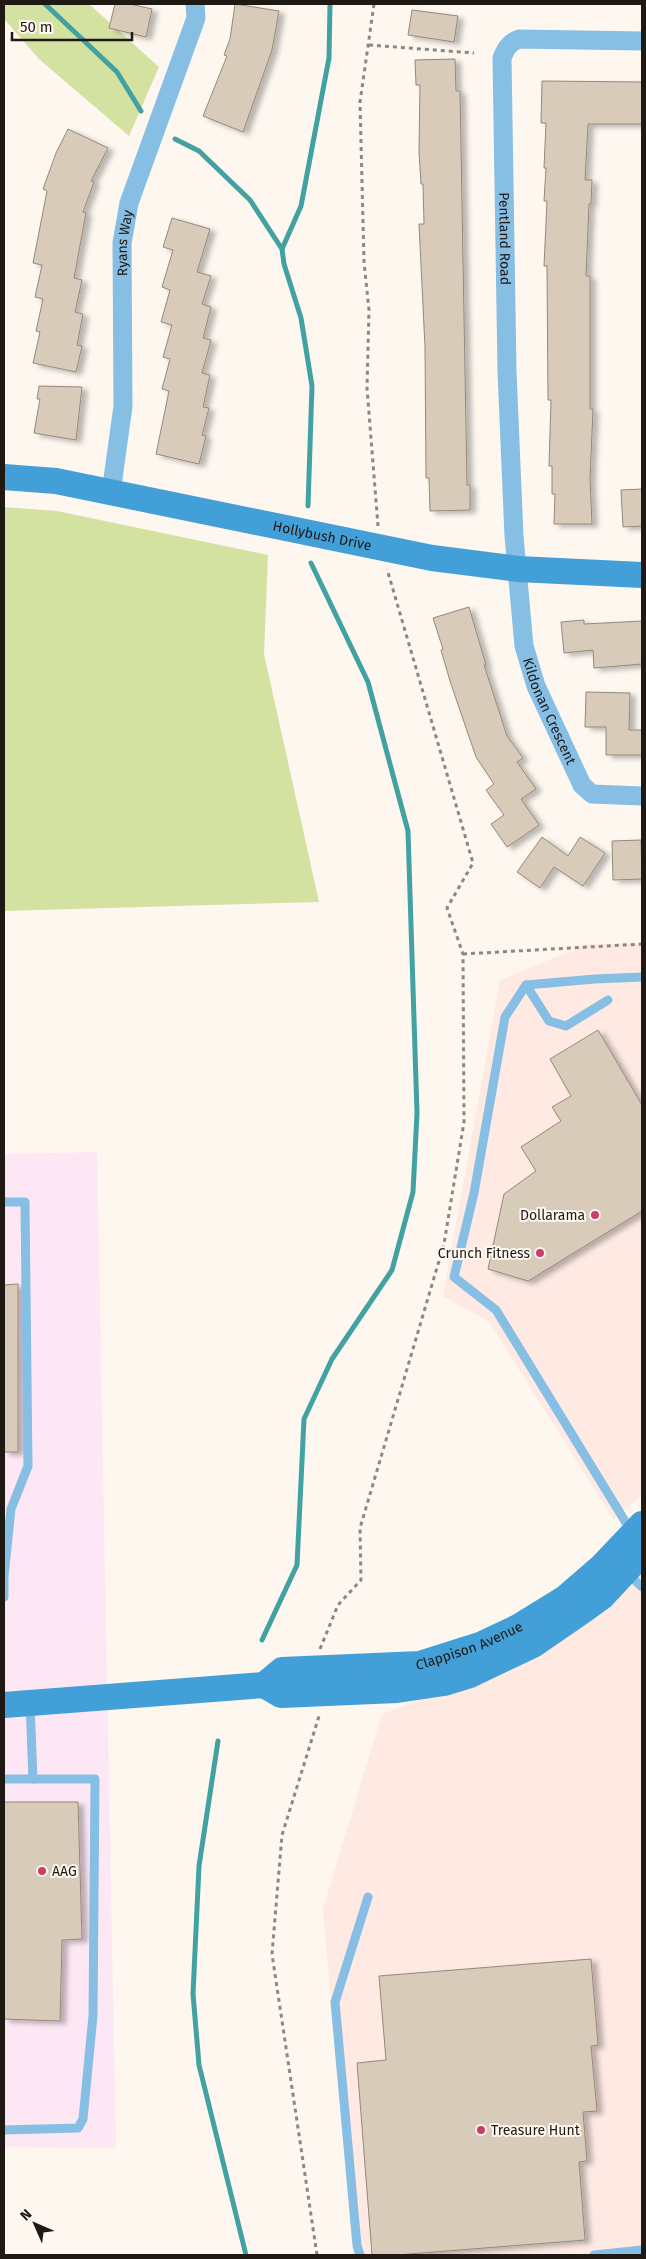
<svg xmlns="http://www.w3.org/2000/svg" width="646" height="2259" font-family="'Fira Sans',sans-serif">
<defs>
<filter id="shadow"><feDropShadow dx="5.5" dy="3" stdDeviation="2.5" flood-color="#0004"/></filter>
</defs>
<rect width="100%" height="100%" fill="#fdf7f0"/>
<!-- commercial -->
<g fill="#fee9e3">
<polygon points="588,944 642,944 642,1495 614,1520 489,1322 443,1296 500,980"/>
<polygon points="642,1568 642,2255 353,2255 323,1909 382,1714 465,1683"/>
</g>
<!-- industrial -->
<polygon fill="#fee7f4" points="97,1152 116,2148 4,2147 4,1154"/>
<!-- green -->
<g fill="#d4e2a1">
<polygon points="4,4 89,4 159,67 129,136 39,59 4,19"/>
<polygon points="4,507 57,511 268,555 264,654 319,902 4,911"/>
</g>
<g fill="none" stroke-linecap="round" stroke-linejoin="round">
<!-- stream -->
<g stroke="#42a2a2" stroke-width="5">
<polyline points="45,4 117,72 141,111"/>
<polyline points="175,139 199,151 250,200 282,249 284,264 301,318 312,386 308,506"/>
<polyline points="282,249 301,206 329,58 330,4"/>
<polyline points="262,1640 297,1565 304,1419 332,1359 392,1270 413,1192 417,1113 408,831 368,682 311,563"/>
<polyline points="218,1741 199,1866 193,1994 199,2065 246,2255"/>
</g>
</g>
<!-- building -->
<g fill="#d9cbba" stroke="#968879" filter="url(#shadow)">
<polygon points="115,4 130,4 152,9 146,37 109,28"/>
<polygon points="235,4 279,11 272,50 243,132 203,116 227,56 224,55 230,39"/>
<polygon points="412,10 458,16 454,42 408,35"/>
<polygon points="455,59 456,91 460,91 467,485 470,485 470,510 430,511 429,478 426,478 425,347 419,224 424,224 423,184 421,184 419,152 420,85 416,85 415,60"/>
<polygon points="542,81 642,82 642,124 588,124 585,180 592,180 591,204 589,204 586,276 590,276 590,409 593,409 590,479 592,524 554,524 555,494 552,494 552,466 549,466 551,400 548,400 547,266 544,266 547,201 544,201 546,168 544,168 546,123 541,123"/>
<polygon points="68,129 108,148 91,181 94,182 83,212 86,213 74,278 82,280 75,312 83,314 77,345 82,346 76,372 33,363 40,332 36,331 43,299 35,297 42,265 33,263 47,191 43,189 56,153"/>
<polygon points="172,218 210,229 197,272 211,276 202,304 211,307 203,338 211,340 202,373 210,375 203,407 209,408 202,435 206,436 199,464 156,454 169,391 162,389 170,359 163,357 172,325 161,322 170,290 162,287 173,250 163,247"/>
<polygon points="39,386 82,387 76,440 34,433 40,399 37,399"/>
<polygon points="642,489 642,526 623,527 621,490"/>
<polygon points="469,607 486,665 484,665 507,736 523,758 517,762 536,789 521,799 539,825 507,847 491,824 504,815 486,790 494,784 476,757 450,681 441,650 443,649 433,618"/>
<polygon points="584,620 584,624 642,621 642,664 594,668 593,650 564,653 561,622"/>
<polygon points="586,692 630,693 629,730 642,730 642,755 606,755 606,727 585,727"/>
<polygon points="542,837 568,856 580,837 605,853 583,886 554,867 540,888 517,872"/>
<polygon points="641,840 642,879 613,880 612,841"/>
<polygon points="598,1030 642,1105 642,1211 528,1281 488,1269 504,1194 536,1171 521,1147 561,1121 552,1107 571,1096 550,1059"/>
<polygon points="18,1284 18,1452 4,1452 4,1285"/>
<polygon points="4,1802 78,1802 82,1939 62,1940 60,2021 4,2019"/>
<polygon points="591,1959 598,2045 591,2046 597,2111 583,2112 587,2161 579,2162 585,2240 397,2255 372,2255 357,2063 386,2060 379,1976"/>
</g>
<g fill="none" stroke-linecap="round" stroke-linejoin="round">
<!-- path -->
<g stroke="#8d8781" stroke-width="3" stroke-dasharray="4 4" stroke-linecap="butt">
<polyline points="374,4 360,102 364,262 369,310 367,388 378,526"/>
<polyline points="369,45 474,53"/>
<polyline points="463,954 642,944"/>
<polyline points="320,1649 338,1605 361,1580 360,1528 444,1244 464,1122 463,954 447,908 473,863 387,569"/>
<polyline points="317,2255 272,1954 282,1835 320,1713"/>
</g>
<!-- lane -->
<g stroke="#86bee4" stroke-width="9">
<polyline points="526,985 549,1021 566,1026 608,1000"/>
<polyline points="4,1202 25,1202 28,1466 11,1509 4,1576 4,1597"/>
<polyline points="631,1531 496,1310 454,1277 474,1193 505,1017 526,985 595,979 642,977"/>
<polyline points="628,1574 642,1587"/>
<polyline points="4,1779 33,1779 30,1704"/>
<polyline points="4,2130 78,2128 83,2119 93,2016 95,1779 33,1779"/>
<polyline points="360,2255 357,2245 335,2002 368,1897"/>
<polyline points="594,2255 642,2250"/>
</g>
<!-- street -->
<g stroke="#86bee4" stroke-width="19">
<path id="s1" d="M642,41L519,39C509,43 506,48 502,58L507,372L514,536L524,646L536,686L582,785L592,794L642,796"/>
<path id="s2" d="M111,493L123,406L122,243L129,203L196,18L195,4"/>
</g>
<!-- secondary -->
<g stroke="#439fd8" stroke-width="26">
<path id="s3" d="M4,477L56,481L432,558L518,569L642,575"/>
<path id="s4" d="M264,1685L282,1670L420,1664L480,1645L518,1627L565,1598L602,1566L642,1524"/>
<polyline points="4,1705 264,1685 281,1695 397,1690 444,1683 470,1675 533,1645 581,1612 602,1597 642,1554"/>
</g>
</g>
<!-- markers -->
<g fill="#ca3d6b" stroke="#fdf7f0" stroke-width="2">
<circle cx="595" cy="1215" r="5"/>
<circle cx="540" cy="1253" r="5"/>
<circle cx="42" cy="1871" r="5"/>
<circle cx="481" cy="2130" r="5"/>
</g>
<g text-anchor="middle" stroke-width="4" stroke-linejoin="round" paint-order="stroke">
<!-- street labels -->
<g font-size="14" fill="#1e1913" stroke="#fdf7f0">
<text dy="5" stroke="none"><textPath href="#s1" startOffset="330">Pentland Road</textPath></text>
<text dy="5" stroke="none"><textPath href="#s2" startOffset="251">Ryans Way</textPath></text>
<text dy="5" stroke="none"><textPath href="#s3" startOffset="324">Hollybush Drive</textPath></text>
<text dy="5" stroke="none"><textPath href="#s1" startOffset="808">Kildonan Crescent</textPath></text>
<text dy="5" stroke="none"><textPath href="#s4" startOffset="214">Clappison Avenue</textPath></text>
</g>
<!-- poi labels -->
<g font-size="14" fill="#1e1913" stroke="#fdf7f0" text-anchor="end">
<text x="585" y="1220">Dollarama</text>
<text x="530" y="1258">Crunch Fitness</text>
<text x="52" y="1876" text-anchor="start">AAG</text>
<text x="491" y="2135" text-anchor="start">Treasure Hunt</text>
</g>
</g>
<!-- border -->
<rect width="646" height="2259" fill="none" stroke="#1e1913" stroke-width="10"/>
<!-- north arrow -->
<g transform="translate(35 2224) rotate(315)" stroke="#fdf7f0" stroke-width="4" paint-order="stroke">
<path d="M0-4L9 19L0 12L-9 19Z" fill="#1e1913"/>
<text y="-8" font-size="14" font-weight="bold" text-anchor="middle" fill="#1e1913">N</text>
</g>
<!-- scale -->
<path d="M12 32v8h120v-8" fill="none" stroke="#1e1913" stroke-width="2.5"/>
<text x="20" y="32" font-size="15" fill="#1e1913" stroke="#fdf7f0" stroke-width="4" paint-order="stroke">50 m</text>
</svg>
